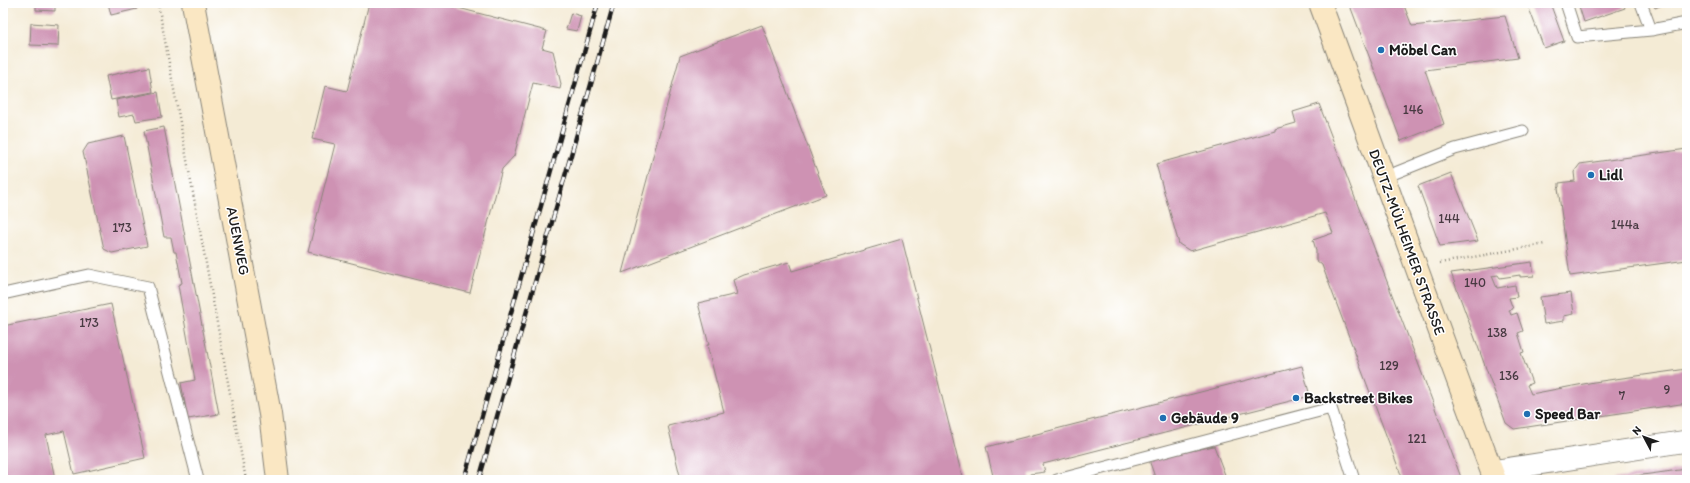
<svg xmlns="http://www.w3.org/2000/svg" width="1690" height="483" font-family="Itim,sans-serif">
<rect width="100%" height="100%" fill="#fff"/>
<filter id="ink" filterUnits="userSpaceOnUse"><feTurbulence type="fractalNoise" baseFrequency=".025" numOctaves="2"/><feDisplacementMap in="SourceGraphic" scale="8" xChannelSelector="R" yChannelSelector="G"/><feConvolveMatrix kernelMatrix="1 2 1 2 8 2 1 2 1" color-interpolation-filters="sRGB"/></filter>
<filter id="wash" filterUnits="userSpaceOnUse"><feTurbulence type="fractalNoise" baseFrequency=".012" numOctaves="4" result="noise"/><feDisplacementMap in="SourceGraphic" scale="16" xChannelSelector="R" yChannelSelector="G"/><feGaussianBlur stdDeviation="0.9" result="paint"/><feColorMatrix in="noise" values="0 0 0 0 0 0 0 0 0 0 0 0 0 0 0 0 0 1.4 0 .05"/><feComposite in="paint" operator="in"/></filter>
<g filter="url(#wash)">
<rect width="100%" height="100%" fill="#f4ebd5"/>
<g id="blocks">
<path fill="#ce92b3" d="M36,3H55V11L36,10Z
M108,3H136L137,9L111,15Z
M369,3H439L547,31L542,48L553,51L561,84L560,89L533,83L514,156L502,169L470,293L308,252L335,144L312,139L325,86L347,91Z
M1349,3H1403L1412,26L1505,16L1518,58L1425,70L1444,124L1401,141Z
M1527,3H1550L1564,41L1544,48Z
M1578,3H1623L1625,8L1584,22Z
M1653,3H1667L1655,8Z
M571,13L581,16L577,31L566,29Z
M31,23L59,25L58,46L30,45Z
M762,25L826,195L622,273L680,56Z
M149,67L153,92L111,100L106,76Z
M158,92L162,117L136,121L134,114L119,117L116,100Z
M1319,104L1409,339L1462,480H1403L1322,265L1316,260V250L1313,240L1333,233L1325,213L1190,251L1179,244L1156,164L1275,131V129L1296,123L1293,112Z
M164,127L219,414L188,419L181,383L195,380L178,285L182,283L176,252H174L171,237H164L144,131Z
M124,136L147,246L112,253L104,249L83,152L88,144Z
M1687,149V260L1570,276L1558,188L1559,187V183L1575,181L1574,172L1580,164Z
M1451,173L1478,241L1440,246L1418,186Z
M902,239L963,480H681L668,426L724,412L707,345H709L698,303L737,294L733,280L744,275L789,262L792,271Z
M1532,262L1534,276L1520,277V275L1500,278L1498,275L1492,276L1497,288L1515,285L1517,297L1509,298L1513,309L1509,310L1511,315L1517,313L1523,331L1518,333L1524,352L1521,353L1532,383L1527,385L1531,394L1594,382L1687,369V403L1514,429L1506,423L1451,273Z
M1571,293L1574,314L1564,316V321L1544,324L1540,297Z
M111,304L145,458L74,474L64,431L46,435L55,479L3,480V326Z
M1302,366L1310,396L1043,464L1045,472L1030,474V480H994L986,447Z
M1214,446L1227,480H1156L1149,460Z
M1687,469V480H1613V479Z"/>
</g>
</g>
<g filter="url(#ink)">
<use href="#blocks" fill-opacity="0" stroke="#888478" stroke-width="1"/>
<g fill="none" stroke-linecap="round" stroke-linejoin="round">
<g stroke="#888478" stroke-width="13">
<path id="lane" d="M1566,3L1577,37L1651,30L1687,23
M1641,3L1651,30
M1385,177L1455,149L1523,131
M3,294L89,275L148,287L198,480
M1057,480L1331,408L1354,480"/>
</g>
<g stroke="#888478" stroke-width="23">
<path id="street" d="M1492,471L1687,441"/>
</g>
<g stroke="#888478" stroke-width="24">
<path id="secondary" d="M193,3L270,414L278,480
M1320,3C1379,162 1435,322 1495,480"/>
</g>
<path stroke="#888478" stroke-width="2.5" stroke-dasharray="1 3" stroke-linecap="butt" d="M158,3L246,480
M1440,263L1545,244"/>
<use href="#lane" stroke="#fff" stroke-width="11"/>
<use href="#street" stroke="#fff" stroke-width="21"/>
<use href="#secondary" stroke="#fae7c3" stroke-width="22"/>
<g stroke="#1c1c1c" stroke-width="4.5">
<path id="rail" d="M464,480L598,3
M479,480L614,3"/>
</g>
<use href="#rail" stroke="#fff" stroke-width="3" stroke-dasharray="9" stroke-linecap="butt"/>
</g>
</g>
<g fill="#1f6fb2" stroke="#fff" stroke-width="1.5">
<circle cx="1381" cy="50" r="4"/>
<circle cx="1591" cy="175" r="4"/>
<circle cx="1296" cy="398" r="4"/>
<circle cx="1527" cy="414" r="4"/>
<circle cx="1163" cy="418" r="4"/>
</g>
<g text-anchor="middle" stroke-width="3" stroke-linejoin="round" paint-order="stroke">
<g font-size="13" fill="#483a42">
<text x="1413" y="114">146</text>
<text x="1449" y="223">144</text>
<text x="1625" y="229">144a</text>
<text x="122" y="232">173</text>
<text x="1475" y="287">140</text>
<text x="89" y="327">173</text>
<text x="1497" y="337">138</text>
<text x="1389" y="370">129</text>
<text x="1509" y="380">136</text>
<text x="1667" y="394">9</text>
<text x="1622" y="400">7</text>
<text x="1417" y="443">121</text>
</g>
<g font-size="15" font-weight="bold" fill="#1c1c1c" stroke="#fff" text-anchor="start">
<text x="1389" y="55">Möbel Can</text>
<text x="1599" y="180">Lidl</text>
<text x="1304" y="403">Backstreet Bikes</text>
<text x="1535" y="419">Speed Bar</text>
<text x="1171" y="423">Gebäude 9</text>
</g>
<g font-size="15" fill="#1c1c1c" stroke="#fff">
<text transform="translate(238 241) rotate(79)" y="5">AUENWEG</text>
<text transform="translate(1407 242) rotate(70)" y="5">DEUTZ-MÜLHEIMER STRASSE</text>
</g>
</g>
<rect width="1690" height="483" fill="none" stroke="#fff" stroke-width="16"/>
<g transform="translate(1644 437) rotate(311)" stroke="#ffffff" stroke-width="3" paint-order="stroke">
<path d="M0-3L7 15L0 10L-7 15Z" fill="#1c1c1c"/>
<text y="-6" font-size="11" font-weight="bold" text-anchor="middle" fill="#1c1c1c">N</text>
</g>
</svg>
